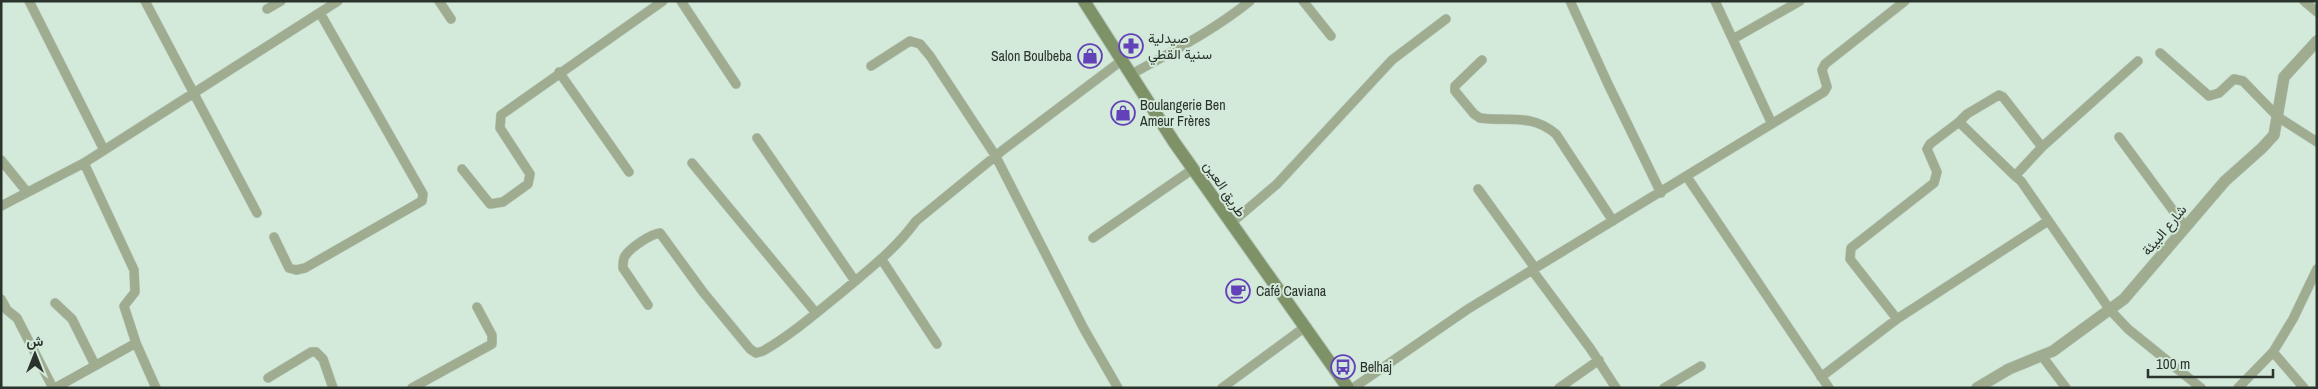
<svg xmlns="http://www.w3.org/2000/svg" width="2318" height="389" font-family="'Archivo Narrow',Vazirmatn,sans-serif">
<rect width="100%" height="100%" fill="#d3e9d9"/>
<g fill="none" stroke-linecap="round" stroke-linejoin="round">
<g stroke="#b1c5b7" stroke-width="10">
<path id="minor" d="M29,1L104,150
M145,1L257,213
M439,1L451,19
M681,1L736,84
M1303,1L1331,36
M1570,1L1608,84L1661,193
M1715,1L1772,124
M2304,1L2317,12
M267,9L281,1
M1733,39L1800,1
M2160,53L2209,96L2219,93L2234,79L2243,81L2278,117L2317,142
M1482,60L1455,86V91L1474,114L1480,118C1509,122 1531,113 1556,134L1613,221
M871,66L910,41L920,44L930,56L995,155L1084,329L1118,388
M559,72L629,172
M1130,75C1171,52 1213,31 1250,1
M1959,122L1930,144L1927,149L1937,172L1934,183L1851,248L1850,259L1897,319L2048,221
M2119,137L2186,228
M757,138L855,281
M2042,147L2138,61
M1,160L27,192
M692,163L816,313
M462,169L490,204L503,202L528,184L530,174L500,128L501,115L663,1
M2015,176L2042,147L2003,97L1999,95L1967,114L1959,122L2015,176L2021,181L2110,310L2128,329L2201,388
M1687,177L1829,388
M1478,189L1535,268
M1,206L84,163
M1230,224L1277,184L1392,60L1446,19
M274,237L289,268L296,270L305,268L422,201L423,194L419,187L320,13
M1093,238L1193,169
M882,260L937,344
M1532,270L1590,348L1616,388
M1,299L7,310L17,318L53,388
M55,303L72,319L95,365
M648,305L623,268C623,264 623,259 625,256C631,247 651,234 660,233L703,292L750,349L756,353L763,351C791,335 816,313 841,293C868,270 895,250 916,221L1003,150L1121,61
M2273,352L2304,388
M2042,356L2066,388
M1821,377L1897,319
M268,378L311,352H316L323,359L333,388
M55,388L136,343
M156,388L136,343L124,306L135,292L134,270L84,163L338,1
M412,388L492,344V335L477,307
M1222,388L1305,327
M1353,388L1468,309L1824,92L1827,87L1822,70L1825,64L1905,1
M1559,388L1599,360
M1664,388L1701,366
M2238,388L2273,352L2293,319L2317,269"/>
</g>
<g stroke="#b1c5b7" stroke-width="12">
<path id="tertiary" d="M1977,388L2009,369L2053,351L2124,299L2225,181L2262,148L2274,135L2284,77L2317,41"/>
</g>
<g stroke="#b1c5b7" stroke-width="14">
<path id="secondary" d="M1084,1L1174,142L1348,388"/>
</g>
<use href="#minor" stroke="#a0ac90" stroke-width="9"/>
<use href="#tertiary" stroke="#a0ac90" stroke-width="11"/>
<use href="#secondary" stroke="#7f9267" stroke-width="12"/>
</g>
<defs>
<g id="pharmacy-ring" transform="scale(1.25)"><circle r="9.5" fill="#d3e9d9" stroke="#6341b9" stroke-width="1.5"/><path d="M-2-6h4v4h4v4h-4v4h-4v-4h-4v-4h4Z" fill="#6341b9"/></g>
<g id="shop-ring" transform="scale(1.25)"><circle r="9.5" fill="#d3e9d9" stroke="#6341b9" stroke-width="1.5"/><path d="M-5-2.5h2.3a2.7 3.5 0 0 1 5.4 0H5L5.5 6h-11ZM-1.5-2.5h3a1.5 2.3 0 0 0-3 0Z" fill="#6341b9"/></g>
<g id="cafe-ring" transform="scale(1.25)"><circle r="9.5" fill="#d3e9d9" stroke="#6341b9" stroke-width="1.5"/><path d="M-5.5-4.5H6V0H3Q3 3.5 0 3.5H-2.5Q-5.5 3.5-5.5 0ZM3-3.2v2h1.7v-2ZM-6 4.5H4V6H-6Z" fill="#6341b9"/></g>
<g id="bus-ring" transform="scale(1.25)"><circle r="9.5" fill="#d3e9d9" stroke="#6341b9" stroke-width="1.5"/><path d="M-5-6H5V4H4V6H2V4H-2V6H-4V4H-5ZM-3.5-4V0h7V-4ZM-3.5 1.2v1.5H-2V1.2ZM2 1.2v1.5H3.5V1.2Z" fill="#6341b9"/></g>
</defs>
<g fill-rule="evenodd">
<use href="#pharmacy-ring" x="1131" y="46"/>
<use href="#shop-ring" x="1090" y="56"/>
<use href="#shop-ring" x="1123" y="113"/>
<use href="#cafe-ring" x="1238" y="291"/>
<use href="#bus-ring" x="1343" y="367"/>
</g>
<g text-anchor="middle" stroke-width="4" stroke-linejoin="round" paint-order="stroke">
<g font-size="14" fill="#2b332d" stroke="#d3e9d9" text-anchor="start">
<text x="1148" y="43">صيدلية<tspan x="1148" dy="16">سنية القطي</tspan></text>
<text x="1072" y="61" text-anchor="end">Salon Boulbeba</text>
<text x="1140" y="110">Boulangerie Ben<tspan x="1140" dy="16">Ameur Frères</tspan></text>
<text x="1256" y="296">Café Caviana</text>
<text x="1360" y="372">Belhaj</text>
</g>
<g font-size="14" fill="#2b332d" stroke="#d3e9d9">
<text transform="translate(1225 189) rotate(56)" y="5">طريق العين</text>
<text transform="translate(2164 230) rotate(-50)" y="5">شارع البيئة</text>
</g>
</g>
<rect width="2318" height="389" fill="none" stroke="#2b332d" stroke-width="5"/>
<g transform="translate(35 354)" stroke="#d3e9d9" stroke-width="4" paint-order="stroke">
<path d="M0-4L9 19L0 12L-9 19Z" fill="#2b332d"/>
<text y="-8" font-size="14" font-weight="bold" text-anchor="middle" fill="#2b332d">ش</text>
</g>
<path d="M2148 369v8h125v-8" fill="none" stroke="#2b332d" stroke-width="2.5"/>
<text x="2156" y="369" font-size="15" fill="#2b332d" stroke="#d3e9d9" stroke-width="4" paint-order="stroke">100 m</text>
</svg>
